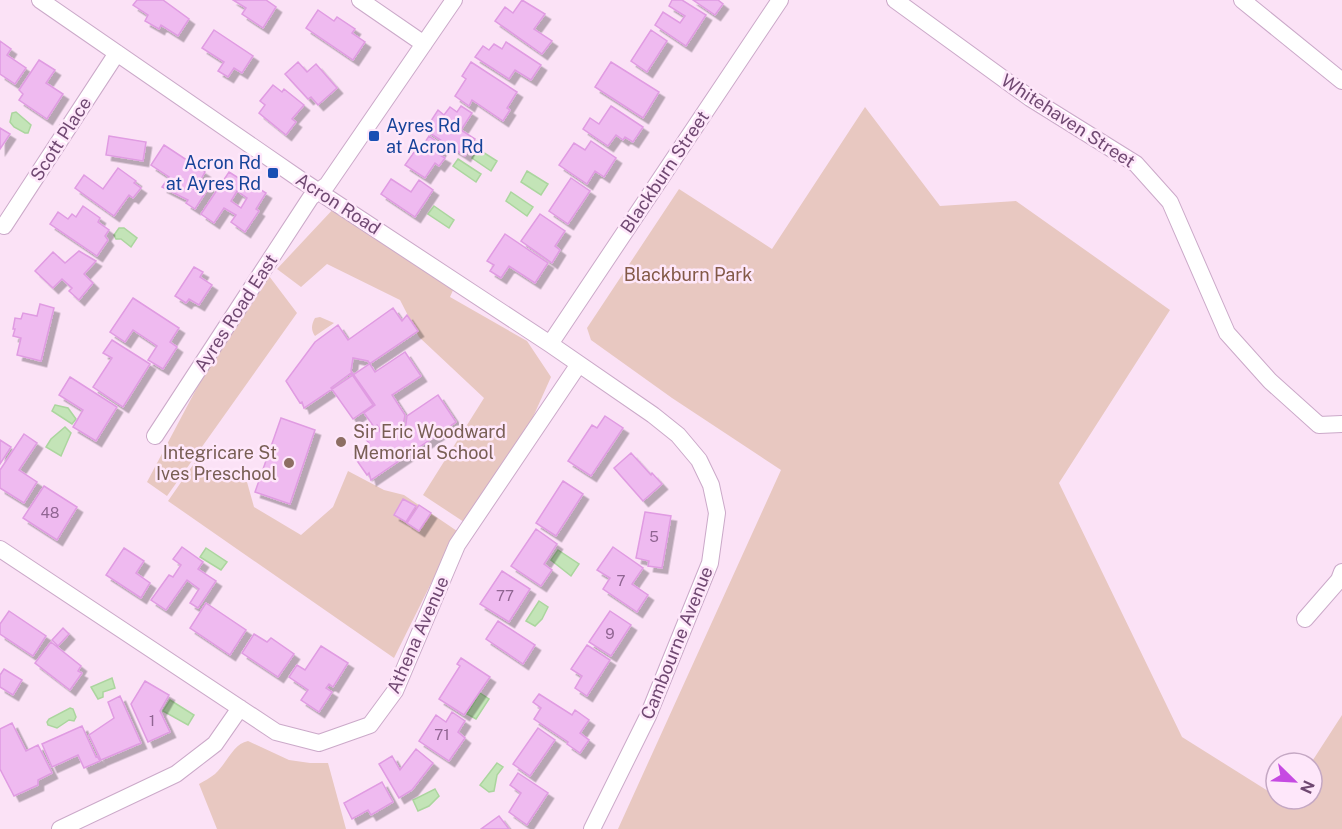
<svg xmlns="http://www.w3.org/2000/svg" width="1342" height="829" font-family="'Public Sans',sans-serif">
<defs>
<filter id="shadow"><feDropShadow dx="5.5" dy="5.5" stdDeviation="0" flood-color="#0004"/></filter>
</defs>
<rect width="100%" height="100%" fill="#fbe2f6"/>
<path fill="#e8c8c1" d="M865,107L940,206L1016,201L1170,310L1059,483L1182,737L1276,796V799L1286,801L1287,799H1312L1311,763L1342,715V829H618L781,470L672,398L591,340L587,328L679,189L772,249Z
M336,206L454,288L450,297L527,341L551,377L524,437L464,522L423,495L484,398L419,337L400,300L327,264L301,287L277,269Z
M269,276L297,313L167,496L147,482L201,380Z
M320,317L334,323L315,336C311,330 311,325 315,318Z
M195,462L229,478L239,470L247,482L254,507L301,535L333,507L348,471L384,490L404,495L457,531L394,658L168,501Z
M248,741L289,760L310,763H328L346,829H217L199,784C204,781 210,778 215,774C227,763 233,744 248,741Z"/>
<path fill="#c3e4b7" stroke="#abd59e" stroke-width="1.5" d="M16,112L31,125L28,133H25L14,127L10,122L12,113Z
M478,149L497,161L491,171L472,158Z
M458,159L481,174L476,182L453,166Z
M527,171L548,184L541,195L521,182Z
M511,192L533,207L527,216L506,201Z
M434,206L454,220L449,228L428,214Z
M119,228H124L137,238L131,247L121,239H116L114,235Z
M55,405L68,408L76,419L72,424L52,411Z
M65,427L71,433L61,456L46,447L51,439Z
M206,548L227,562L221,570L200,557Z
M558,550L579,564L571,576L551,560Z
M539,601L548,607L542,619L535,626L526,621Z
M112,678L115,688L103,692V697L98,699L91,687Z
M480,693L489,699L476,719L467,714Z
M170,700L194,715L188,725L163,711Z
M70,708L73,709L76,717L74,721L69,720L57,728L48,725L47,722L49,719Z
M497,763L503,767L497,775L494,791L489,792L480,785Z
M435,789L439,796L429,806L418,811L413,800Z"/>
<path fill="#efbaf0" stroke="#e09be2" stroke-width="1.5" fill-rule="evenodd" filter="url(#shadow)" d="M137,0H163L189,19L178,36L161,25L159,29L145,21L148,15L133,5Z
M233,0H266L276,7L263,28L242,14L246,8Z
M522,0L545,14L534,29L552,41L542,54L495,21L505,7L513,13Z
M672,0H682L706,15L686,46L655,25L663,12L680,23L685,16L669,6Z
M693,0H718L723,4L715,15Z
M318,10L334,21L337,17L355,29L352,33L365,42L353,60L306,28Z
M214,30L253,56L242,73L234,68L228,77L218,71L224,62L202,48Z
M651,30L667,41L647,72L631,61Z
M0,41L11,49L7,55L26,68L15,84L0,74Z
M506,42L541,65L531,80L515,70L509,79L475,57L483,46L489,50L494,44L502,49Z
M39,60L55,70L46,83L63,94L47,119L19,100L23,94L19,90Z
M298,62L307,72L316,64L337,88L318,105L311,97L308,99L285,74Z
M471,62L517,92L507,108L510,110L503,121L472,100L469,106L455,96L466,79L462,76Z
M611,62L659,92L643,118L595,87Z
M273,85L282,92L284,89L304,105L292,119L296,122L286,135L259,113L265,105L260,101Z
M461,106L472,113L461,130L475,139L465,156L425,130L438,110L444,115L450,107L457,112Z
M611,106L643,127L633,142L625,137L623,140L616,135L608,146L583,129L590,118L599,124Z
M0,128L10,134L0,149Z
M109,136L146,142L143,161L106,155Z
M429,136L443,146L438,154L445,158L439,166L435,163L425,178L405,165L417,148L420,150Z
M591,141L616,158L604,177L595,171L587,184L559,165L574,143L585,150Z
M164,145L205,172L200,181L209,187L195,209L186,203L188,200L162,187L169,177L151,165Z
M118,168L136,181L134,183L141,188L133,198L129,195L114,216L75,188L84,175L103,189Z
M229,172L254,188L255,186L266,193L256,209L259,211L245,232L231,222L236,215L224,208L214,223L201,214ZM237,191L247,198L241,208L231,201Z
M571,178L590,191L568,224L549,211Z
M391,179L411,192L419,180L433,190L415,217L381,194Z
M83,206L100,218L98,222L109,230L105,236L108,240L97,256L50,224L58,212L68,219L72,214L76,217Z
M540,214L565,231L555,246L560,250L552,263L521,241Z
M505,234L548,263L535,283L509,266L501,278L490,271L494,265L487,261Z
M79,251L96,261L84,274L93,283L79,300L69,291L72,288L62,279L53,288L35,271L53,252L65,263Z
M194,267L203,272L200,277L212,285L199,305L189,299L186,303L175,296Z
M133,298L179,328L170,342L177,347L163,369L148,360L157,346L133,330L125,342L110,332Z
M40,304L54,308L41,361L17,355L21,338L13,336L15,329H13L15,318L21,319L23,313L37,316Z
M393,308L402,321L407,315L418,331L304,408L302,402L300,403L286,381L315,342L338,325L348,340Z
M112,340L150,364L123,407L93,387L112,358L103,353Z
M405,352L421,376L392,395L405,415L401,437L383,434L377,425L374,427L364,413L375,405L351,371L353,358L368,361L375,372Z
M351,373L373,405L353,419L331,388Z
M70,377L117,407L96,441L73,427L83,410L59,395Z
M438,395L456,422L371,480L369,473L367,475L353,455L369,443L364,437L377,427L383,436L404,439L407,416Z
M605,416L623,428L591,476L568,461L592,425L597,428Z
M281,418L315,430L290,504L255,492Z
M24,434L37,443L19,470L37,482L24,503L0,488V470Z
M0,440L11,447L0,464Z
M631,453L651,475L652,473L662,484L643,501L614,468Z
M563,481L583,494L556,536L536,523Z
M44,486L77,507L57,540L23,518Z
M403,499L416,506L406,522L394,515Z
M419,505L431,513L419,531L407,523Z
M645,512L671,516L662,568L648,566L649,561L636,558Z
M536,529L557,544L544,564L552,570L541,586L511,566Z
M182,547L203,562L198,569L216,581L198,608L190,603L199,589L187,580L166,610L151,600L169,575L173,577L181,565L173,559Z
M613,547L643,568L632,584L648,595L637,612L603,589L610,578L597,570Z
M124,548L144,561L136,573L150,583L141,598L106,575Z
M502,571L530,589L509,622L480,604Z
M206,603L246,630L230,655L190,628Z
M9,611L46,636L33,656L0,634V624Z
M610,611L631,625L611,656L589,642Z
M498,621L535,645L523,664L486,639Z
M63,628L69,634L58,646L52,640Z
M254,634L267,642L271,638L294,654L278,677L242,653Z
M51,642L81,666L78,671L82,673L70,690L35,663Z
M587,645L610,660L587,696L575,688L582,676L571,669Z
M321,646L348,663L333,687L329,684L326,688L332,692L319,712L301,700L308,690L289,677L297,665L305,670Z
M461,658L490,677L464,715L439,699L460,666L457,664Z
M4,669L22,680L13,695L0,687V675Z
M145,681L169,695L160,711L170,732L148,742L131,704Z
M539,694L572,715L575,710L589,720L580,733L589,740L580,753L567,744L568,742L534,719L541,708L533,702Z
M120,696L141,743L101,760L89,735L114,718L108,702Z
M452,712L465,721L458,732L465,738L449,761L419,741L436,715L446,722Z
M12,723L26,751L38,745L52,773L38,780V785L14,796L0,769V729Z
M82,726L96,757L97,756L100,761L84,768L78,755L52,767L42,744Z
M538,728L555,740L530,776L513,764Z
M416,749L433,763L412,790L399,798L379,764L392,756L400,770Z
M518,773L548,793L527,825L509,812L521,793L510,785Z
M382,782L393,802L371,815L368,810L352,819L344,803Z
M499,816L509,829H481Z"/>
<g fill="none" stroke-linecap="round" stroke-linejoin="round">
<g stroke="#cba9c9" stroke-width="18">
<path id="street" d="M40,0L301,180L550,344L653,415L678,435L699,460L711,485L717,513L710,563L648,716L592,829
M360,0L424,44
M895,0L1030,98L1136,164L1170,202L1227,333L1270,381L1319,425L1342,424
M1242,0L1342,81
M4,226L117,53
M550,344L780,0
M155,436L311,197L327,185L454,0
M0,549L276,732L319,743L370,725L395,691L457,545L579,364
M1305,619L1339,580L1342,572
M60,829L176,774L215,744L240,708"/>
</g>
<use href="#street" stroke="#fff" stroke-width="16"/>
</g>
<g fill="#1a4fb4" stroke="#fee7fa" stroke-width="2">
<rect x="368" y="130" width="12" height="12" rx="3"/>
<rect x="267" y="167" width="12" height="12" rx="3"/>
</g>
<g fill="#8d6e63" stroke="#fee7fa" stroke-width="2">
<circle cx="341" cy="442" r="6"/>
<circle cx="289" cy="463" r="6"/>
</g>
<g text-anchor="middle" stroke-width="5" stroke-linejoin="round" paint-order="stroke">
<g font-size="15" fill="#906592">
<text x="50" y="518">48</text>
<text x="654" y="542">5</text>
<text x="621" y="586">7</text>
<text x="505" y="601">77</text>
<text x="610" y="639">9</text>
<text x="152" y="726">1</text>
<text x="442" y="740">71</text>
</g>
<g font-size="18" fill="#704972" stroke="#fee7fa">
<text transform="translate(1068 121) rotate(33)" y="6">Whitehaven Street</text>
<text transform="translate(61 139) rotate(-57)" y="6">Scott Place</text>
<text transform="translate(665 172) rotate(-56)" y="6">Blackburn Street</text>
<text transform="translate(338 204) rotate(33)" y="6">Acron Road</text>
<text transform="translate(236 313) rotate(-57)" y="6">Ayres Road East</text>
<text transform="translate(418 635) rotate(-66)" y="6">Athena Avenue</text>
<text transform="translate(677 643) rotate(-68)" y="6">Cambourne Avenue</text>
</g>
<g font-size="18" fill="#164399" stroke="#fee7fa" text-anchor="start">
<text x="386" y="132">Ayres Rd<tspan x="386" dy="21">at Acron Rd</tspan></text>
<text x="261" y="169" text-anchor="end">Acron Rd<tspan x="261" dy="21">at Ayres Rd</tspan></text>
</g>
<g font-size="18" fill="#835947" stroke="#fee7fa">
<text x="688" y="281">Blackburn Park</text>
</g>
<g font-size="18" fill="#785e54" stroke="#fee7fa" text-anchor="start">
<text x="353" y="438">Sir Eric Woodward<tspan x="353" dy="21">Memorial School</tspan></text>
<text x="277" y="459" text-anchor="end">Integricare St<tspan x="277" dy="21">Ives Preschool</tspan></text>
</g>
</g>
<g transform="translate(1294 781) rotate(114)"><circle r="28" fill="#fee7fa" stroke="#c5a8c4" stroke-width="1.5"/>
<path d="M0-4.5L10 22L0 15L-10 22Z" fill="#c64ae2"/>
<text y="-9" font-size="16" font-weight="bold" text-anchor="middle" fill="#704972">N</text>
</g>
</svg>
